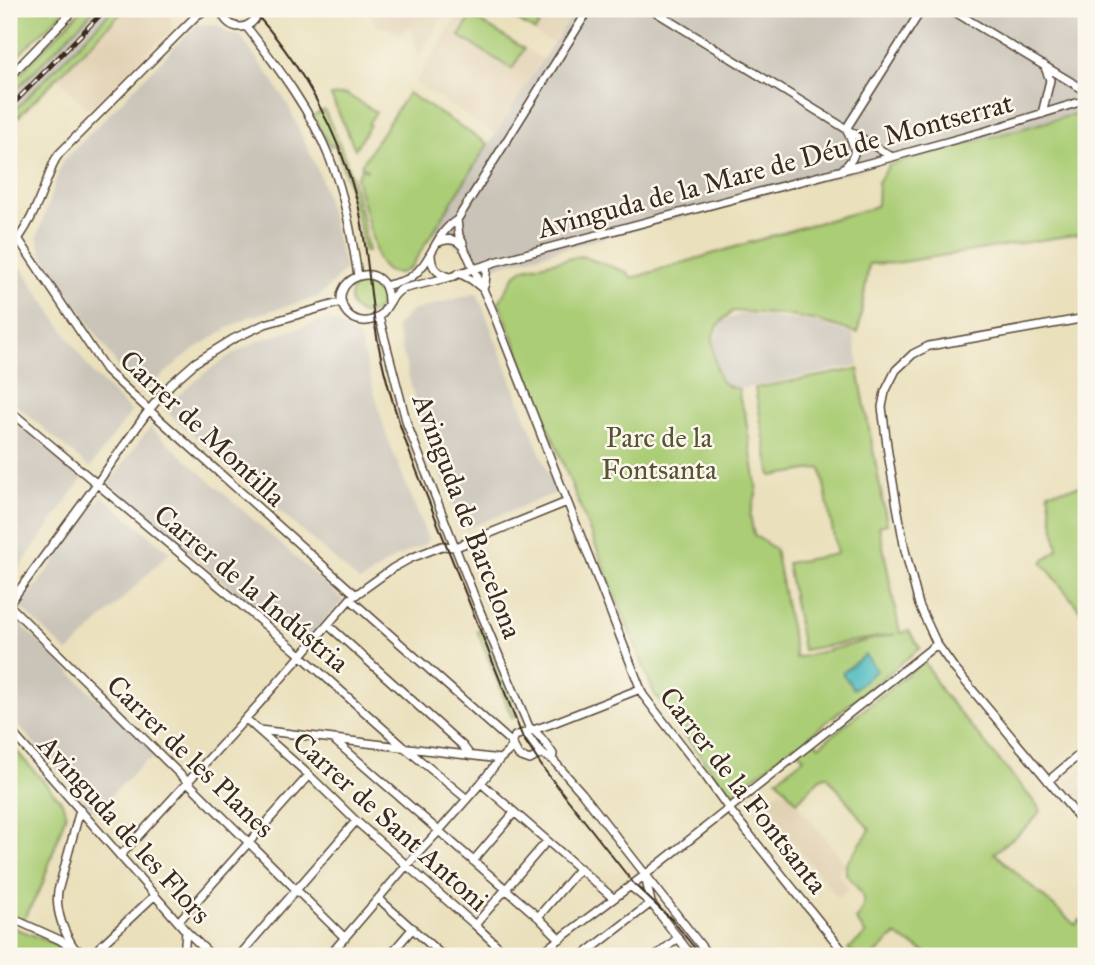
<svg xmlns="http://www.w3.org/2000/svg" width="1095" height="965" font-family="'IM FELL Great Primer',serif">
<rect width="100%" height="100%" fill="#fbf7ec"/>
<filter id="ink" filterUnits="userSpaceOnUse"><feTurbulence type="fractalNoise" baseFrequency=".0143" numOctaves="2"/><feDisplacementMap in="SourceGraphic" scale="14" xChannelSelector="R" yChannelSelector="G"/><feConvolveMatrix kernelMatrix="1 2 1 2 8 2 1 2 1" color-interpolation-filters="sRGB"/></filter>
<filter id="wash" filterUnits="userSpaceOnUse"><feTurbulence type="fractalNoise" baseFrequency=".00686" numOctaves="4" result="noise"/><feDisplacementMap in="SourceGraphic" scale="28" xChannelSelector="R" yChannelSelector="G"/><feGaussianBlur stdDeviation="1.57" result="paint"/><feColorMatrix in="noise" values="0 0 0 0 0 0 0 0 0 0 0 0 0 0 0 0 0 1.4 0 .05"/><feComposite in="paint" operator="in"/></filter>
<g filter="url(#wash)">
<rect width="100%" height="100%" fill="#eae0bc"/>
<path fill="#e2d2b4" d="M126,9H171V30L88,111L58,77L90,47Z
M368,9H448L418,57L413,31L408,28L400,35L388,28L377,27Z
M462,9L543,59L495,134L415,83Z
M495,9H574L552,43Z
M1086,765V810L1065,783Z
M781,790L784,793L787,791L846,864L838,873L850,889L838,898L766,808L772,803L769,798Z"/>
<path fill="#c9c3b8" d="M95,9H113L9,116V97Z
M575,9H1086V110L494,267L433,232Z
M197,24L217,25L229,33L240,36L271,78L288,105L321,178L345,270L319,297L249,317L218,334L189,353L156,381L145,392L120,369L42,254L37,237L62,162Z
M9,265L22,268L93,374L131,412L90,468L9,399Z
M477,293L556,493L463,530L420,420L396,327L411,311Z
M741,314L813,322L853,334L859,365L740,389L724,384L717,363L714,342L722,322Z
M326,319H330L359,337L386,434L428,539L426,544L396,557L360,582L163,408L205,373L230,355L258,341Z
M9,415L83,478L9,583Z
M150,427L343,600L300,647L109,483Z
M102,496L170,552L68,653L21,607Z
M14,618L155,754L149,762L146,760L95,812L9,715V625Z"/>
<path fill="#abcd76" stroke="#737c4a" stroke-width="2" d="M9,9H66L9,64Z
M82,9H95L9,97V85Z
M113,9H125L9,126V116Z
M499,9H546L548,10L535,31Z
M472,16L524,49L512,69L459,36Z
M408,93L488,144L411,267C398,277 386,275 378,260L356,177L362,168L368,171L361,165Z
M346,94L376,112L368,124L370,125L355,149L331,96Z
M324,110C347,155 361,202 368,252H364C358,215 348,180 335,144L330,146L313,116Z
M1086,111V233L896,263L869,264L858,333L818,321L784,315L733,311C726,317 717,324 714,333C711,342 716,376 723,383C727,387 733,388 739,389L740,400L745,414L757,491L750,515L754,535L775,549L796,658L895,634L803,650L787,563L837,554L821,468L771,476L755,388L858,369L887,524L879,526L900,633L909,631L920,648L809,736L819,746L924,661L942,692L1041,810L1029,825L994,853L1075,925L1080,920L1086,926V956H932L895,935L873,956H857L848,949L866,934L856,920C871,898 861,892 846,874V864L870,830L827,776L820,778L797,802L777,779L804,758L794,746L730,796L654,693L499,302L515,275L525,268L581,256L627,272L632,278L795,229L869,209L877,205L878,182L889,165Z
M350 298a16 16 0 1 1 32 0a16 16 0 1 1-32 0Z
M1086,485V613L1084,615L1042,562L1058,549L1048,492Z
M482,628L517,716L512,718L477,630Z
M9,743L62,802L66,814L41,888L22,922L9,914L12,905L9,903Z
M9,926L58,945L57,956H9Z"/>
<path fill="#4ab9bf" stroke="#42726e" stroke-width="2" d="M865,655L877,670L854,689L842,673Z"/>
</g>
<g filter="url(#ink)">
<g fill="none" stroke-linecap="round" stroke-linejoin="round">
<g stroke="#554536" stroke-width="10">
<path id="minor" d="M221,9C226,33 254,33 259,9
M651,9L892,157
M950,9L1086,91
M246,26C278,67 311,111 330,159C345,196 352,237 358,276
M9,77L75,9
M1042,114L1050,80L1044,65
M846,129L922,9
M843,169C859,155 856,148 847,131
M457,220L459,236L463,243
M19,240L106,370L149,410L356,595
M437,243C450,236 462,240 467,255
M9,250C32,226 42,191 55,160L59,154L185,27L197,15L208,9
M431,254C431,267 436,273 449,277
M467,254L491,307L643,695L704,774L729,809L847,956
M459,273L472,280L482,288
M385,286C393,283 404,282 411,277C432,263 435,233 457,220L589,9
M483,288L485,284L487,265
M388,303C389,252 321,280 347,313C353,320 363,323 372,320C388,315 388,296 402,289L454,276C467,269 482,268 495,262L892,157L986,131L1086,100
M379,317L407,424L480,611L529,727C539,733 546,744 553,754L552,759
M1086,318L929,346L913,354L896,370L885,392L882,407L888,453L897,506L905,550L919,605L937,644L954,668L1086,826
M9,410L295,650L404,747L467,799
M350,599L512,743L519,756L530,760L539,755L541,752
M9,604L96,485L149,410L171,384L196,362L233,339L265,324L342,302
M9,605L345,938
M328,625L463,746L470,755
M246,719L309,775L356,821L475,925L508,956
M9,729L186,931L212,956
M259,730L500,759
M526,733C533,743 541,756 552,759L582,793L709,956
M334,740L538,917L560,939
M1048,781L1086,749
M481,783L613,898
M120,856L258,705L350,599L393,568L411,558L442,546L456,547L567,502
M473,861L514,813
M645,876L651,902
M630,886L651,903L692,956
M379,899L443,956
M9,917L60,940L66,944L68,952
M538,917L580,868
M179,921L309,775
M475,925L547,841
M75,949C64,933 55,911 58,891L80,810
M67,956L68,952L75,949L79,950L82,956
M90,956L155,895
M184,956L186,931
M239,956L356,821
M329,956L406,866L438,832L481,783L500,759L509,751L515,736L548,725L640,689
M389,956L413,928
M537,956L645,875L937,644
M582,956L651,903
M656,956L678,938"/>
</g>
<use href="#minor" stroke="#fff" stroke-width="7"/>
<path stroke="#3b2a1e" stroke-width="2" d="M251,9C300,60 340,135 358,204C367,243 369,285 375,325C382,371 396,416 412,459L523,738L543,768L634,884L674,922
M669,916L701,956"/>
<g stroke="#3b2a1e" stroke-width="5">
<path id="rail" d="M9,108L106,9"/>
</g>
<use href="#rail" stroke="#fbf7ec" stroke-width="2.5" stroke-dasharray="8" stroke-linecap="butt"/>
</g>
</g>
<g text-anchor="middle" stroke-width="5" stroke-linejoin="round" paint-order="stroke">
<g font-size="28" fill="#3b2a1e" stroke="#fbf7ec">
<text transform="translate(775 165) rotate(-15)" y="10">Avinguda de la Mare de Déu de Montserrat</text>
<text transform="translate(203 428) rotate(43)" y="10">Carrer de Montilla</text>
<text transform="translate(468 516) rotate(69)" y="10">Avinguda de Barcelona</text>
<text transform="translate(252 588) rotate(40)" y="10">Carrer de la Indústria</text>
<text transform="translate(191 756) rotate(44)" y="10">Carrer de les Planes</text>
<text transform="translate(744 790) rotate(52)" y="10">Carrer de la Fontsanta</text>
<text transform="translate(391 821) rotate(42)" y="10">Carrer de Sant Antoni</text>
<text transform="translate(125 829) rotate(48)" y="10">Avinguda de les Flors</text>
</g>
<g font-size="28" fill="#575334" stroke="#fbf7ec">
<text x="659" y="447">Parc de la<tspan x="659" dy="32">Fontsanta</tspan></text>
</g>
</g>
<rect width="1095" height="965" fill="none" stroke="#fbf7ec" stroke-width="35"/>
</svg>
